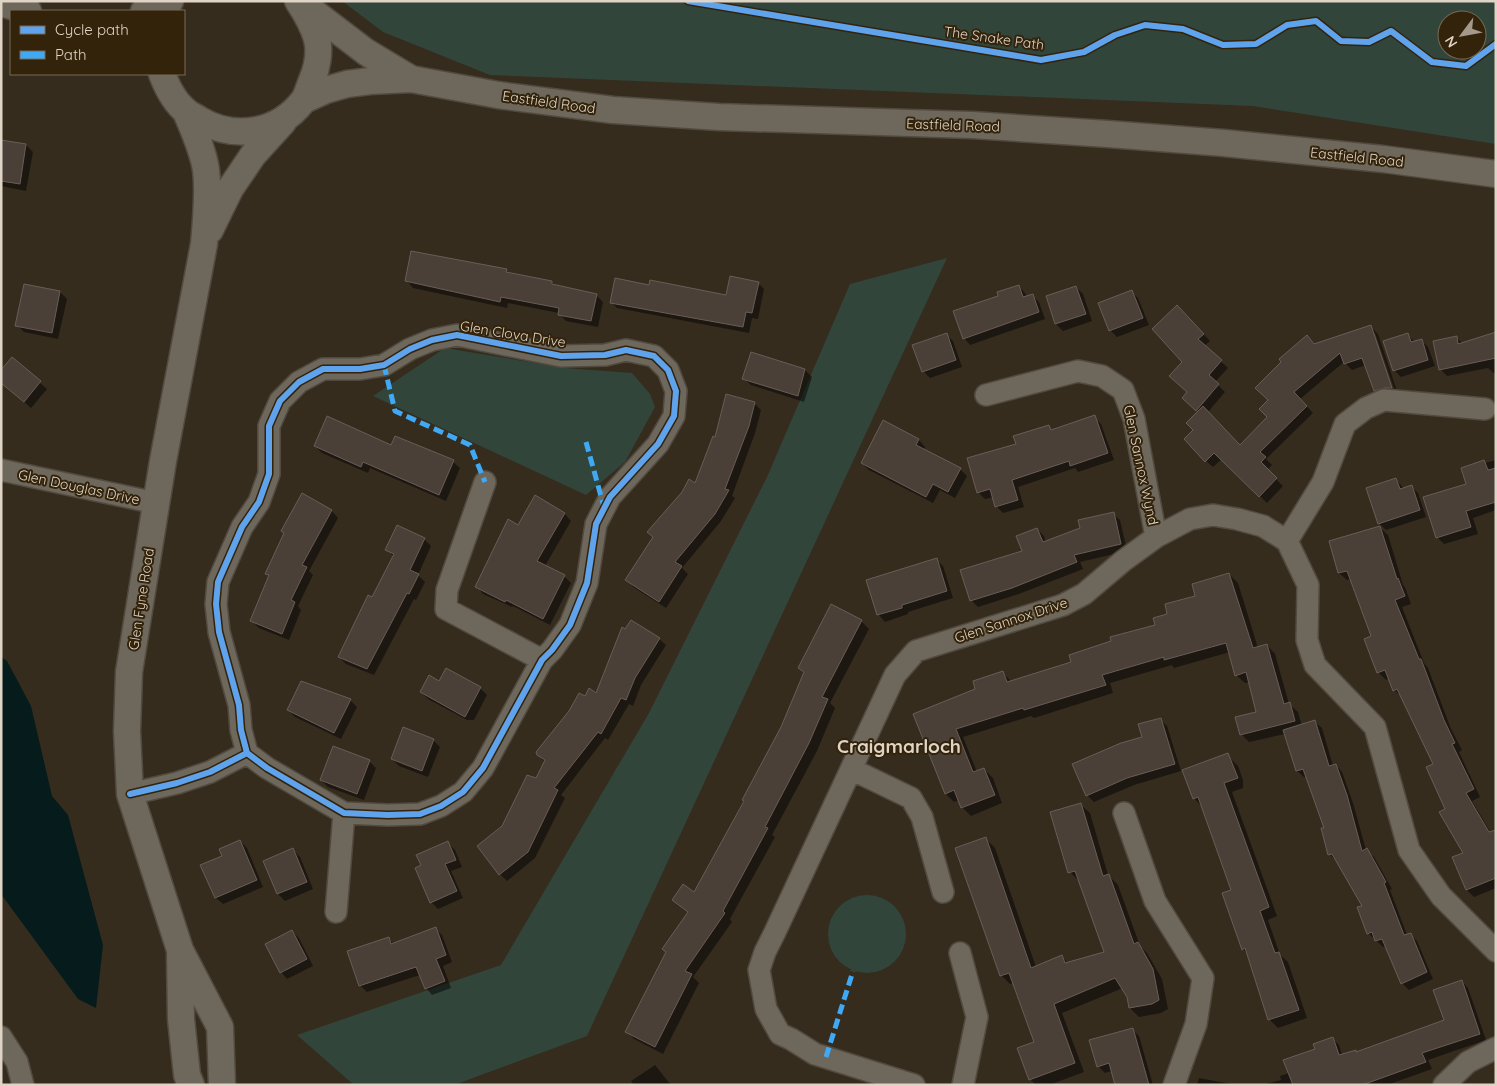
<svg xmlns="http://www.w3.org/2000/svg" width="1497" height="1086" font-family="Quicksand,sans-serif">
<rect width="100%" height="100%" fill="#352c1e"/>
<path fill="#32453a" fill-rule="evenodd" d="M342,1H1496V144L1253,106L490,75L383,32ZM1447,20H1477V50H1447Z
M947,258L587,1036L454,1085H354L297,1035L501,965L649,713L767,477L850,284Z
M445,348L565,368L632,373L650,394L655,407L625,462L586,495L373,396Z
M828 934a39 39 0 1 1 78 0a39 39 0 1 1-78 0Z"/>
<path fill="#061b1b" d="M1,657L7,661L31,706L52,796L68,815L103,945L96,1008L78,999L1,894Z"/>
<path fill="#0007" fill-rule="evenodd" d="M1,141L26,145L33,152L26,191L1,186Z
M506,270L509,273L552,282L556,286L596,295L603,302L598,327L566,321L559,313L508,303L507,308L413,288L407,281Z
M758,283L764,289L758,319L752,318L749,333L617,308L611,302L650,287L727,297Z
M1019,286L1025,293L1027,297L1032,295L1039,302L1045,319L970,345L964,338L999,297Z
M1076,287L1083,294L1092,321L1063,331L1056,324L1047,297Z
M1131,291L1138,298L1149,325L1117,337L1110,330Z
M60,292L67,299L58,339L24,332L17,325Z
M1184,313L1210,341L1204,346L1228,368L1215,382L1225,392L1208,412L1240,447L1269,417L1315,346L1371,327L1378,334L1398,394H1396L1375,333H1373L1393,394L1382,397L1375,390L1366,365L1352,370L1344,362L1300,399L1313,413L1266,459L1272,465L1267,470L1283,486L1267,503L1222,459L1213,467L1206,461L1195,430L1199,412L1190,405L1183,362Z
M1496,333V375L1488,368L1447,376L1440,369L1456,337L1463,344Z
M946,334L953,341L962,367L930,378L923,371Z
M1407,335L1415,342L1421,340L1428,347L1435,366L1401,377L1394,370Z
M12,359L47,389L31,408L1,382Z
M805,370L812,377L804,402L751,385L744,379Z
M754,403L761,410L755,433L732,496L735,498L721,521L682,568L688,574L666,608L633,587L627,580L696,485L716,438Z
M1094,417L1101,424L1114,460L1078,472L1075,468L1018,487L1024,507L1003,513L996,506L994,497L985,499L978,492L1017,445L1049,426L1053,431Z
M883,422L919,440L925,447L924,450L960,469L967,476L955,498L940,490L933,503L869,470L862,463Z
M315,446H392L453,462L460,468L446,501L370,468L368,473L322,453Z
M1496,460V510L1473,518L1478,534L1444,544L1437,537L1468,485L1484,462L1485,463Z
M1396,479L1404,489L1411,486L1418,493L1426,517L1386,530L1379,523Z
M302,495L332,511L338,518L309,571L313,575L298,606L301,610L289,640L259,628L252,621L270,576L267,573L285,534L282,531Z
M536,497L565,514L571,521L545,566L564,576L571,583L550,625L513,606L512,607L483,594L477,587L518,526Z
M1113,514L1120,520L1127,551L1080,562L1083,569L1019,594L978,607L971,600L1024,551L1037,529L1044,536L1046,542Z
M397,527L424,539L431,546L418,575L425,582L416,600L414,599L374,675L346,664L339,657L373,599L394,557L387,549Z
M1380,528L1388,535L1403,585L1405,587L1411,604L1402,607L1424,663L1428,668L1451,729L1462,750L1459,752L1480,797L1472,801L1491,833L1496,831V888L1474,897L1467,890L1464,853L1435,764L1402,697L1394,690L1390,678L1386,680L1378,672L1372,637L1351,579L1347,580L1339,573Z
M936,559L943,566L953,598L908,612V614L885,622L879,615L868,581Z
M1229,574L1238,583L1258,648L1267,645L1275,654L1289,704L1298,712L1302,726L1315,722L1322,728L1333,766L1336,765L1342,772L1353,803L1366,850L1374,857L1392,889L1390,890L1407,935L1410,934L1417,941L1433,979L1409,990L1402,983L1386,946L1383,947L1368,933L1363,906L1337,861L1329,854L1325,829L1307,777H1304L1297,771L1285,734L1249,742L1241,734L1258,712L1250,682L1245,683L1236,675L1230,652L1174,668L1172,665L1110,683L1113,693L1034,718L1031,716L963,737L977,772L984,769L993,778L1002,803L971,816L962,807L959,800L954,802L946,794L915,715L977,690L1003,673L1012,682L1073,663L1156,625L1169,615ZM1309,768L1299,771V769Z
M861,621L869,629L830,703L835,708L817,751L772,835L775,837L730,919L732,922L693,977L699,983L663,1054L634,1039L627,1032L689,913L673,900L695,894L782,727L804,673L799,668Z
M659,639L666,645L641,685L633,706L629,704L608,740L605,738L561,795L565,798L535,858L507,881L500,874L503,827L537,780L545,762L538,755L585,698L597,694Z
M446,670L480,688L487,695L474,720H467L428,699L421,692L439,682Z
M350,700L357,707L341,739L295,717L288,710Z
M1160,719L1167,726L1181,771L1134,785L1094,802L1087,795Z
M433,740L440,747L428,777L399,766L392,759Z
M1229,757L1238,766L1243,780V788L1232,792L1277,916L1268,920L1280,955L1288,962L1307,1018L1278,1028L1269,1019L1248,954L1243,949L1233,891L1203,808L1194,798Z
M369,761L376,768L364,800L328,787L321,780Z
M1080,804L1090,813L1108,875L1118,885L1140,946L1147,953L1162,979L1168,1009L1161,1013L1139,1017L1130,1008L1128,996L1123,988L1062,1013L1084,1072L1049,1085H1036L1030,1079L1036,1043L1014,983L1010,984L1001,975L986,839L995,848L1036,967L1062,957L1069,964L1106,953L1079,881L1070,872Z
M240,841L247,848L263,887L223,904L216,898L224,856Z
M448,843L455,850L462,867L451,871L463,898L438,909L431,902L423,866Z
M293,850L300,857L313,889L285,901L278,894L265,862Z
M435,928L442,935L452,962L443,966L451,988L432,995L426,988L420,975L367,992L360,985L389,939L394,944Z
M292,931L299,938L313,966L287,979L281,972Z
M1462,981L1468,988L1486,1040L1428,1060L1432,1069L1387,1085H1261L1281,1080L1280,1076L1289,1073L1332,1038L1339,1045L1342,1055L1357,1053L1445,1021Z
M1132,1029L1139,1036L1153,1085H1116L1112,1071L1105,1073L1098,1066Z
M655,1065L671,1085H634L631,1081Z
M1199,1078L1237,1085H1197Z"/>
<path fill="#4a4038" stroke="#695e57" d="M1,140L26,144L20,184L1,181Z
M411,251L507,269L506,272L552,281V284L597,294L591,321L558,315L559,308L501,297L500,302L405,281Z
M730,276L759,282L752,313L746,312L743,327L610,303L615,278L649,285L650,280L726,295Z
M24,284L60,291L52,333L15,326Z
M1019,285L1023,297L1033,294L1039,312L963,339L953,311L998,296L997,292Z
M1076,286L1086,314L1055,324L1046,296Z
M1132,290L1143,318L1109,331L1098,303Z
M1177,305L1204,334L1198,339L1222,360L1209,375L1219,384L1196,411L1182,398L1187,392L1169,376L1182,362L1152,329Z
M1371,325L1392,388H1385L1374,391L1362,358L1344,364L1340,353L1294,392L1307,406L1260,452L1266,457L1261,462L1277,478L1259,497L1214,453L1205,462L1184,439L1193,430L1186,423L1203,406L1240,445L1267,417L1259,409L1268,400L1255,388L1281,362L1279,359L1307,335L1314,344Z
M1496,332V358L1439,370L1433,341L1457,336L1458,344Z
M947,333L956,360L922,372L912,345Z
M1408,333L1411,342L1422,339L1428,360L1393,371L1383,341Z
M751,352L805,369L798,396L742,379Z
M12,357L41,381L24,402L1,383V370Z
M726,394L755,402L749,426L725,489L729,490L715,514L675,562L682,566L659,602L625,580L653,537L647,532L682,492L689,479L695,483L713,436L715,437Z
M1095,415L1108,453L1070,466L1069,461L1012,480L1018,500L995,507L990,489L977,493L967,458L1016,444L1013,436L1049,425L1051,430Z
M327,416L391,445L395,436L454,460L439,495L363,462L361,467L314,446Z
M883,420L919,439L916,445L961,468L948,492L933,484L926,497L861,463Z
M1484,460L1488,470L1496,468V502L1466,511L1471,527L1436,538L1423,497L1466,484L1461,468Z
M1396,478L1400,489L1412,485L1420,510L1378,524L1366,488Z
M302,493L332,510L302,565L307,567L291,600L295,602L282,634L250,621L269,575L265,574L284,533L281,531Z
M535,495L565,513L537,561L565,575L543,619L506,600L505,602L475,587L508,519L518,525Z
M1114,512L1121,544L1074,555L1077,562L1012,588L970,601L960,570L1022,551L1016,536L1037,528L1043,542L1080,528L1078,520Z
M397,525L425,538L410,570L419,574L409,594L407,593L367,669L338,657L368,595L372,597L394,554L385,550Z
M1380,526L1397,579L1398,578L1405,596L1395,600L1419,659H1421L1444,720L1455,743L1452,744L1474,789L1466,793L1489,832L1496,830V878L1466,890L1452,857L1463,853L1439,812L1445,809L1426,767L1433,764L1397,689L1393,691L1385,670L1377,673L1364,639L1371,636L1347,571L1338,573L1329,541Z
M937,558L947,591L902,605V608L877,615L866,580Z
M1229,573L1253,648L1267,644L1284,704L1290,702L1295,721L1240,735L1235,717L1256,712L1246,672L1235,676L1226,643L1164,660V657L1102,675L1106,685L1024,710L1023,708L956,729L973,772L984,768L995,795L961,808L954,790L945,794L913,714L975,689L973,681L1003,671L1007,682L1071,662L1069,655L1111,641L1110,637L1155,625L1153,618L1167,614L1165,604L1195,596L1192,584Z
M831,604L862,620L822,697L828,699L809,743L765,827L768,828L723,911L725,913L685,971L692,974L655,1047L625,1032L666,952L662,949L688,912L672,900L683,884L694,892L744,801L742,800L781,727L804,672L798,668Z
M631,620L660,638L635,678L626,700L621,698L601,734L598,732L554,788L558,790L528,852L499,875L477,846L502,826L527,775L536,778L545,760L537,755L536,752L569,711L579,693L585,696L589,688L596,693L622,627L625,629Z
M446,668L481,687L465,717L420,692L429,675L439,681Z
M301,681L351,699L334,733L287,710Z
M1161,718L1175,764L1127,778L1086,796L1072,764L1121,743L1142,737L1138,724Z
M1315,720L1329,766L1336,764L1347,795L1362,851L1367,848L1386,882L1384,883L1404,935L1411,933L1427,972L1401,984L1382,939L1375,941L1372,932L1367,934L1357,907L1362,906L1332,854L1328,855L1321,828H1324L1303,769L1296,771L1283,730Z
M403,727L434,739L422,771L391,759Z
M333,746L370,760L357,794L320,780Z
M1228,753L1238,778L1224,783L1269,907L1260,911L1275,953L1279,952L1299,1010L1268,1020L1245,948L1242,950L1222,893L1231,890L1198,797L1193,799L1182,770Z
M1081,803L1103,876L1109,874L1134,944L1138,942L1153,969L1159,1000L1152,1004L1129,1008L1127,997L1115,978L1054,1004L1075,1063L1029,1080L1017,1048L1034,1042L1009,973L1000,976L955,848L986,837L1031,968L1062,955L1065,963L1104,952L1075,871L1068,873L1050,812Z
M240,840L257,880L215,898L200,865L222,856L219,849Z
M448,841L456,860L445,864L457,891L430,903L415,868L421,865L416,855Z
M293,848L307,882L277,894L263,861Z
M436,927L446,955L436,959L445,981L425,989L416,967L359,986L347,951L389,937L391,944Z
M292,930L307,959L280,973L265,944Z
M1462,980L1480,1034L1422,1053L1426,1062L1362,1085H1293L1283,1060L1315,1049L1313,1044L1333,1037L1339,1055L1356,1050V1052L1444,1020L1433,990Z
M1133,1028L1149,1085H1115L1109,1063L1097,1067L1089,1040Z"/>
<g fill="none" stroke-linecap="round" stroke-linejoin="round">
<g stroke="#524a3f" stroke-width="24">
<path id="minor" d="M986,395L1078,371L1102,376L1123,390L1134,419L1156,537
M1,470L156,503
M485,482L447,590L446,609L542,660
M1287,541L1323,482L1345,424L1366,408L1384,400L1485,409
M851,769L911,798L922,817L943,892
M130,794L177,783L210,772L247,753L267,768L344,813L388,815L420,814L441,806L463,792L483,768L542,660L552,650L570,625L587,583L596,524L610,497L658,444L674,416L676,391L668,370L654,356L626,350L605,355L561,356L457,335L432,340L410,349L384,365L360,369H323L299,382L280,401L269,426V474L259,502L242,527L218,582L216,604L219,632L239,705L241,730L247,753
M1124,813L1155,901L1203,978L1196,1024L1174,1085
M336,912L344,813
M960,953L977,1017L963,1085
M1,1037L17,1062L23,1085
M914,1085L815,1054L791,1039L780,1034L766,1009L759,970L765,952L775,932L895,675L916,651L1063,605L1084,594L1123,561L1156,537L1190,519L1213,515L1237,519L1263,526L1287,541L1308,585L1307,640L1315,665L1375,727L1409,850L1441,896L1496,951
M1444,1085L1468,1062L1496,1048"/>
</g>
<g stroke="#524a3f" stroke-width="29">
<path id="tertiary" d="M1,3L28,11
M303,4L366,52L411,79
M144,11L170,1
M162,74C167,87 175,103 187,112C190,115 196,117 200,120C235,140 277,134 303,101C307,96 309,87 312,80C317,68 320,52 317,39C313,25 306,13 298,1
M304,100L326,90L347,84L370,81L411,79L498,95L613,110L719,117L972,125L1108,134L1224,143L1383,159L1496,174
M186,112C194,131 203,150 206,170C209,194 206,220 204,244L163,461L129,672L127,731L130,794L180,950L220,1027L222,1085
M210,230L230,189L253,155L283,122
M180,954L181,1019L187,1075L191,1085"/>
</g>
<use href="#minor" stroke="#6d675c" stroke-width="21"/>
<use href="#tertiary" stroke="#6d675c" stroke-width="26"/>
<path stroke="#3fa9f5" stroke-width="5" stroke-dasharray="10 5" stroke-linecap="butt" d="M384,365L395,411L470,445L485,482
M586,442L604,507
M826,1057L853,971"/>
<g stroke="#33230b" stroke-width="9">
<path id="cycleway" d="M688,1L1041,60L1084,52L1115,35L1145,25L1183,29L1223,45L1256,44L1287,25L1316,21L1341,41L1369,42L1391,31L1432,62L1466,66L1496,44
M130,794L177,783L210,772L247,753L267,768L344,813L388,815L420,814L441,806L463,792L483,768L542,660L552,650L570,625L587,583L596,524L610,497L658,444L674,416L676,391L668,370L654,356L626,350L605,355L561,356L457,335L432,340L410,349L384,365L360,369H323L299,382L280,401L269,426V474L259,502L242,527L218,582L216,604L219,632L239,705L241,730L247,753"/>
</g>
<use href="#cycleway" stroke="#60a3ed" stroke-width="6"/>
</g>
<g text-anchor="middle" stroke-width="4" stroke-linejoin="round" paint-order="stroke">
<g font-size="14" fill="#dfd4c6" stroke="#33230b">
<text transform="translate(994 38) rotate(8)" y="5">The Snake Path</text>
<text transform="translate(549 102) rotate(8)" y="5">Eastfield Road</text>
<text transform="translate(953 125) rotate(2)" y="5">Eastfield Road</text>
<text transform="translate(1357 157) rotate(6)" y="5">Eastfield Road</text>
<text transform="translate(513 334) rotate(9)" y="5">Glen Clova Drive</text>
<text transform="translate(1141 465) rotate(78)" y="5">Glen Sannox Wynd</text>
<text transform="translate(79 487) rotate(12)" y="5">Glen Douglas Drive</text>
<text transform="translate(141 599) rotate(-81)" y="5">Glen Fyne Road</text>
<text transform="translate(1011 620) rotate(-18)" y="5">Glen Sannox Drive</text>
</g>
<g font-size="19" font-weight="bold" fill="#dfd4c6" stroke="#33230b">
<text x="899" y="753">Craigmarloch</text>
</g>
</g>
<rect width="1497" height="1086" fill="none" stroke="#dfd4c6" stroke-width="5"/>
<rect x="10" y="10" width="175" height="65" fill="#33230b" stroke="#786a56"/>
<rect x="20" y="26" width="25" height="8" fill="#60a3ed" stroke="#786a56"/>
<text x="55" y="35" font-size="15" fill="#dfd4c6">Cycle path</text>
<rect x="20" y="51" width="25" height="8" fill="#3fa9f5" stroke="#786a56"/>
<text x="55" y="60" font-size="15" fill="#dfd4c6">Path</text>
<g transform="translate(1462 35) rotate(238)"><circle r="24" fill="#33230b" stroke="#786a56"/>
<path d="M0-4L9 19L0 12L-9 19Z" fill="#a4998b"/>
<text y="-8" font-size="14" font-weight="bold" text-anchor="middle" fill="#dfd4c6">N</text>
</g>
</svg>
